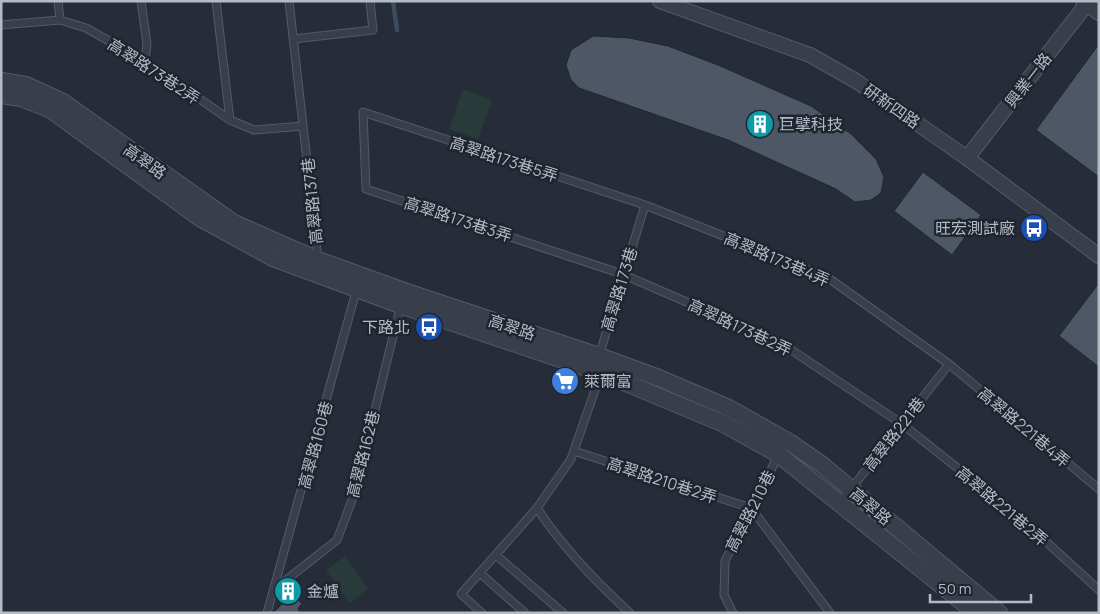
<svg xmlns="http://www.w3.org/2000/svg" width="1100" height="614" font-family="Manrope,'Noto Sans TC',sans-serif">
<rect width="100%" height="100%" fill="#262d39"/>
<path fill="#293a3b" d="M463,89L492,100L478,139L449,129Z
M345,556L368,589L350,603L326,570Z"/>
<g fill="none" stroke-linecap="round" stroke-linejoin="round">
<path stroke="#3d4b60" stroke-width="4.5" d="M393,1L397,30"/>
</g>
<path fill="#4e5765" stroke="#202731" d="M593,36L629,38L668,46L718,65L811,106L851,134L876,159L884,177L881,193L871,200L855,202L836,189L728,140L579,88L571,80L566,65L571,50Z
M1099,44V177L1036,130Z
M923,172L981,215L952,255L894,211Z
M1099,283V367L1059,336Z
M287,586L302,604L298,608L300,613H273L287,599Z"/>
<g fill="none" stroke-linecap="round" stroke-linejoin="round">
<g stroke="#545b65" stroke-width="9">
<path id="service" d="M58,1L60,20
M141,1L147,44L145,61
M216,1L230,120
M289,1L318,259
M1,25L60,20L86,28L145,61L230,120L254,130L303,126
M293,39L373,30L370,1
M599,356L645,205
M574,451L751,508L830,613
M1099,489L949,364L827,277L645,205L363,112L366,189L622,274L781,343L902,424L1018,516L1099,590
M840,503L949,364
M537,508C563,548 595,581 630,613
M496,555L563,613
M481,574L525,613
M276,588L337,540L354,495L401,304
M267,613L357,288
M482,613L461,594L537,508L571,459L601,373
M733,613L724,595L725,561L779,454"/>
</g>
<g stroke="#545b65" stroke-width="16">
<path id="minor" d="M660,1L810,55L856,81L967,158L1099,256
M1083,1L1099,13
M967,158L1089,1"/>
</g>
<g stroke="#545b65" stroke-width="18">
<path id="tertiary" d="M1,81L26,85L63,102L234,223L318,260L404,291L599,356L659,378L729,408L789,442L821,464L999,613
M1,95L21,98L51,110L200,218L273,258L400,305L602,373L722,423L778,454L976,613"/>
</g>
<use href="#service" stroke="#393f4a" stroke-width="7"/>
<use href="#minor" stroke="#393f4a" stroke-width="14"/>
<use href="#tertiary" stroke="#393f4a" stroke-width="16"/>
</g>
<defs>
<g id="building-disc" transform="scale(1.4375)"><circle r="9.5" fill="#0f9aa8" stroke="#1e252f"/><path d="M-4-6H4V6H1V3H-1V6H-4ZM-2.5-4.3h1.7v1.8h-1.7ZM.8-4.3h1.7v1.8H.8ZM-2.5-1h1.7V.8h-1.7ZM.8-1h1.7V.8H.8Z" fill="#fff"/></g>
<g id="bus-disc" transform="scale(1.4375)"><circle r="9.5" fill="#1a4fb4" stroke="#1e252f"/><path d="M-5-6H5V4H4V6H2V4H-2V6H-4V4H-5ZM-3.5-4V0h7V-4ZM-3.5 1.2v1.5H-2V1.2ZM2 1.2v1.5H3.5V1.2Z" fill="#fff"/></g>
<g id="supermarket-disc" transform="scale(1.4375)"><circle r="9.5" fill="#3f7fe0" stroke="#1e252f"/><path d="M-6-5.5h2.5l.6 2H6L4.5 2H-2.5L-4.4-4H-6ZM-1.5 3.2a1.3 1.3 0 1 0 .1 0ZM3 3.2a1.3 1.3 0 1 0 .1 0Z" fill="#fff"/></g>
</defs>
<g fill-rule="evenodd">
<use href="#building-disc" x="760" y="124"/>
<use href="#bus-disc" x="1034" y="228"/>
<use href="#bus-disc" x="429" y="327"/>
<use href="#supermarket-disc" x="565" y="381"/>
<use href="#building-disc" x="288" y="591"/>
</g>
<g text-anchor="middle" stroke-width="5" stroke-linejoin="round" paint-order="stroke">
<g font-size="16" fill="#b5bbc5" stroke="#1e252f">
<text transform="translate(154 71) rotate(33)" y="6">高翠路73巷2弄</text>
<text transform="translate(1028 80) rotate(-52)" y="6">興業一路</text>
<text transform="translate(892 106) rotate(35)" y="6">研新四路</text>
<text transform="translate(504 159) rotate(18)" y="6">高翠路173巷5弄</text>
<text transform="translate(145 161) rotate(35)" y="6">高翠路</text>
<text transform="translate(312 201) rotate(-96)" y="6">高翠路137巷</text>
<text transform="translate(458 219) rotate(18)" y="6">高翠路173巷3弄</text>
<text transform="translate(777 259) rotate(23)" y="6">高翠路173巷4弄</text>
<text transform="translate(619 289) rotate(-73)" y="6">高翠路173巷</text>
<text transform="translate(512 327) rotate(18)" y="6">高翠路</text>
<text transform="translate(740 327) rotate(25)" y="6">高翠路173巷2弄</text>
<text transform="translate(1024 427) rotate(40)" y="6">高翠路221巷4弄</text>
<text transform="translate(894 434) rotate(-52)" y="6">高翠路221巷</text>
<text transform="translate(315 445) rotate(-75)" y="6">高翠路160巷</text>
<text transform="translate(363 454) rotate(-76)" y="6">高翠路162巷</text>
<text transform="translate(662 480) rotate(18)" y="6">高翠路210巷2弄</text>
<text transform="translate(871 506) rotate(40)" y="6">高翠路</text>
<text transform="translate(1002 506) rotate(40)" y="6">高翠路221巷2弄</text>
<text transform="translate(750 511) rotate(-63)" y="6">高翠路210巷</text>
</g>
<g font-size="16" fill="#b5bbc5" stroke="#1e252f" text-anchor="start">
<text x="779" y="130">巨擘科技</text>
<text x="1015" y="234" text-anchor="end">旺宏測試廠</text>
<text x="410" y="333" text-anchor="end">下路北</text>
<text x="584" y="387">萊爾富</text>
<text x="307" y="597">金爐</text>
</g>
</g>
<rect width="1100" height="614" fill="none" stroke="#b5bbc5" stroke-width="5"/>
<path d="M930 594v8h101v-8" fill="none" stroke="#b5bbc5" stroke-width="2.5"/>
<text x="938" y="594" font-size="15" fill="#b5bbc5" stroke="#1e252f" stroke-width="4" paint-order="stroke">50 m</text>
</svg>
